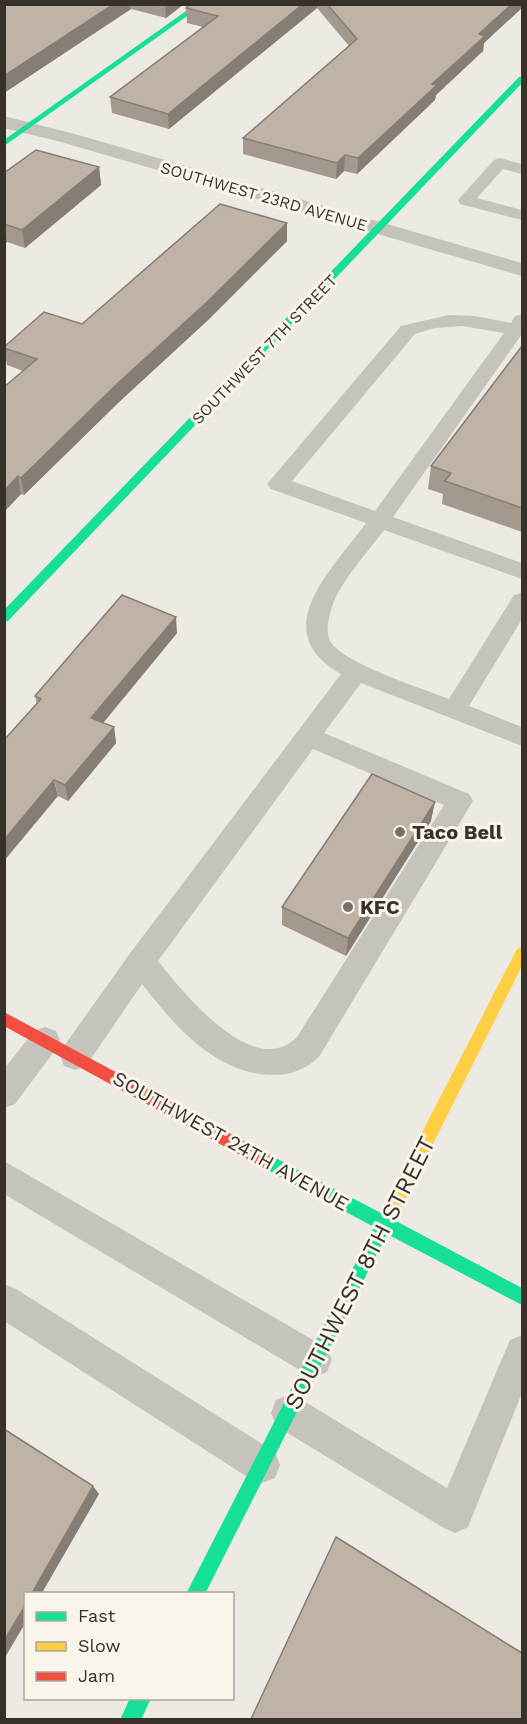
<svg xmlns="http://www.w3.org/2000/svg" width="527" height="1724" font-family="'Work Sans',sans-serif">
<rect width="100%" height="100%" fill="#edeae3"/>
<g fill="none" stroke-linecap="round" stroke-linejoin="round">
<path fill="#c6c3bc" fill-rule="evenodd" d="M500,158L522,164V174L503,169L477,198L522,210V220L460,204L458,200L494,160Z
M522,314V334L393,517L522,563V579L384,530C370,549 346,576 336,597C331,608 324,629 330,641C342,663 424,689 449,699L514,595L522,593V619L469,706L522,727V746L361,683L324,733L469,794L473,801L319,1057C306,1069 291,1075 273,1075C215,1074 175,1026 142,984L86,1066L75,1070L64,1066L60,1056L64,1046L131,952L341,674C265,631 332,570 366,523L271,489L267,484L401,326L449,315L475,316L511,323L515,316ZM462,326L504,333L375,511L292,481L415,334L435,328ZM313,749L444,805L297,1037C253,1081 183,992 158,961Z
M45,1027L56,1031L60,1040L56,1049L15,1104L4,1108V1069L34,1031Z
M4,1161L327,1348L332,1360L327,1372L315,1377L303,1372L4,1194Z
M4,1284L16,1289L275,1452L280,1465L275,1478L262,1483L249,1478L4,1321Z
M522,1335V1393L468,1527L455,1533L442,1527L276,1426L271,1413L276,1400L289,1395L302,1400L447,1488L510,1340Z"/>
<path fill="#c6c3bc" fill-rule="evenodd" d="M4,116L75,134L522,263V276L61,142L4,128Z"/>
<path fill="#16e098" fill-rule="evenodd" d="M196,4H204L4,146V140Z
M519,77H522V83L8,621L4,622V610Z
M266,1153L381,1213L388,1198L394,1196L400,1198L402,1204L394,1220L522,1288V1305L387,1234L205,1594H186L374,1227L260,1166L258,1161L260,1156Z
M130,1698H151L141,1720H120Z"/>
<path fill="#ffcf43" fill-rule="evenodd" d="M522,947V966L400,1210L394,1212L388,1210L386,1204L388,1198L517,949Z"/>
<path fill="#f24e42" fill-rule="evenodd" d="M4,1012L272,1156L274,1161L272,1166L266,1169L260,1166L4,1026Z"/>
</g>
<path fill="#a4998f" d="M4,4H184L166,18L131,9L4,93Z
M191,4H522L484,43L483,51L436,95L435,100L357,174L344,171L336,179L243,154V138L349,46L317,8L169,129L112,113L110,97L203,27L187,23L186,8Z
M99,167L101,185L25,248L7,242L4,244V173Z
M287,223V241L207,321L119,402L24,495L21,494L4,512L23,371L7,365L4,347L82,324Z
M522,346V532L442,504L443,494L428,489L431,466Z
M177,633L103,723L114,727L116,743L68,801L58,796L35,696Z
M431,821L346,956L282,925V907Z"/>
<path fill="#867d74" d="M114,4H130L131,9L4,93V76Z
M165,4H184L166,18Z
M303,4H317V8L169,129L168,114Z
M512,4H522V8L484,43L483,51L436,95L435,100L357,174L358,158L432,84L479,34Z
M345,155L344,171L336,179L337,163Z
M99,167L101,185L25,248L22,230Z
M287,223V241L207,321L119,402L24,495L21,478L117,384Z
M4,226L7,242L4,244Z
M18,476L21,494L4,512V491Z
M176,617L177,633L94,734L91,718Z
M114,727L116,743L68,801L65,785Z
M54,780L58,796L4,861V840Z
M435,802L431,821L346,956L348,938Z
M93,1486L99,1494L42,1593H32Z
M26,1604V1622L4,1659V1641Z"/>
<path fill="#bfb2a6" stroke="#867d74" stroke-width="1.5" d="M4,4H114L4,76Z
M191,4H303L168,114L110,97L218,16L186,8Z
M327,4H512L479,34L485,36L432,84L437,85L358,158L345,155L337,163L243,138L357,39Z
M36,150L99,167L22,230L4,224V173Z
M220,204L287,223L206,303L117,384L21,478L18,476L4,491V387L37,359L4,348V347L44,312L82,324Z
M522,346V508L445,481L451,473L431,466Z
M122,595L176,617L91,718L114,727L65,785L54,780L4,840V740L41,699L35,696Z
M372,774L435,802L348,938L282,907Z
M4,1429L93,1486L32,1593H26V1604L4,1641Z
M336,1537L522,1653V1719H251Z"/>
<g fill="#77726b" stroke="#f9f5eb" stroke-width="2">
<circle cx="400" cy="832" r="6"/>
<circle cx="348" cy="907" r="6"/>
</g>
<g text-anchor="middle" stroke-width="6" stroke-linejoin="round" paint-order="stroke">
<g font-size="16" fill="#37312a" stroke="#f9f5eb">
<text transform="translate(264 196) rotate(16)" y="6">SOUTHWEST 23RD AVENUE</text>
<text transform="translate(264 349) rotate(-46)" y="6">SOUTHWEST 7TH STREET</text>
</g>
<g font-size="20" font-weight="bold" fill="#37312a" stroke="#f9f5eb" text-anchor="start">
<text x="412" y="839">Taco Bell</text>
<text x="360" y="914">KFC</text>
</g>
<g font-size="20" fill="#37312a" stroke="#f9f5eb">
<text transform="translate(231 1141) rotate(29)" y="7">SOUTHWEST 24TH AVENUE</text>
</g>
<g font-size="24" fill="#37312a" stroke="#f9f5eb">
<text transform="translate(360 1273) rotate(-63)" y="8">SOUTHWEST 8TH STREET</text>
</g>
</g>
<rect width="527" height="1724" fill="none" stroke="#37312a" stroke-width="12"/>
<rect x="24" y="1592" width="210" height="108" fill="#f9f5eb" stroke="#aba79e" stroke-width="1.5"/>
<rect x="36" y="1612" width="30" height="9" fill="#16e098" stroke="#aba79e" stroke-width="1.5"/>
<text x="78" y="1622" font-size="18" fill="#37312a">Fast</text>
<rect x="36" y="1642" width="30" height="9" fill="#ffcf43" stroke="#aba79e" stroke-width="1.5"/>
<text x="78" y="1652" font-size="18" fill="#37312a">Slow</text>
<rect x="36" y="1672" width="30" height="9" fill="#f24e42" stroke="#aba79e" stroke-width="1.5"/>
<text x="78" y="1682" font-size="18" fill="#37312a">Jam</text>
</svg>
